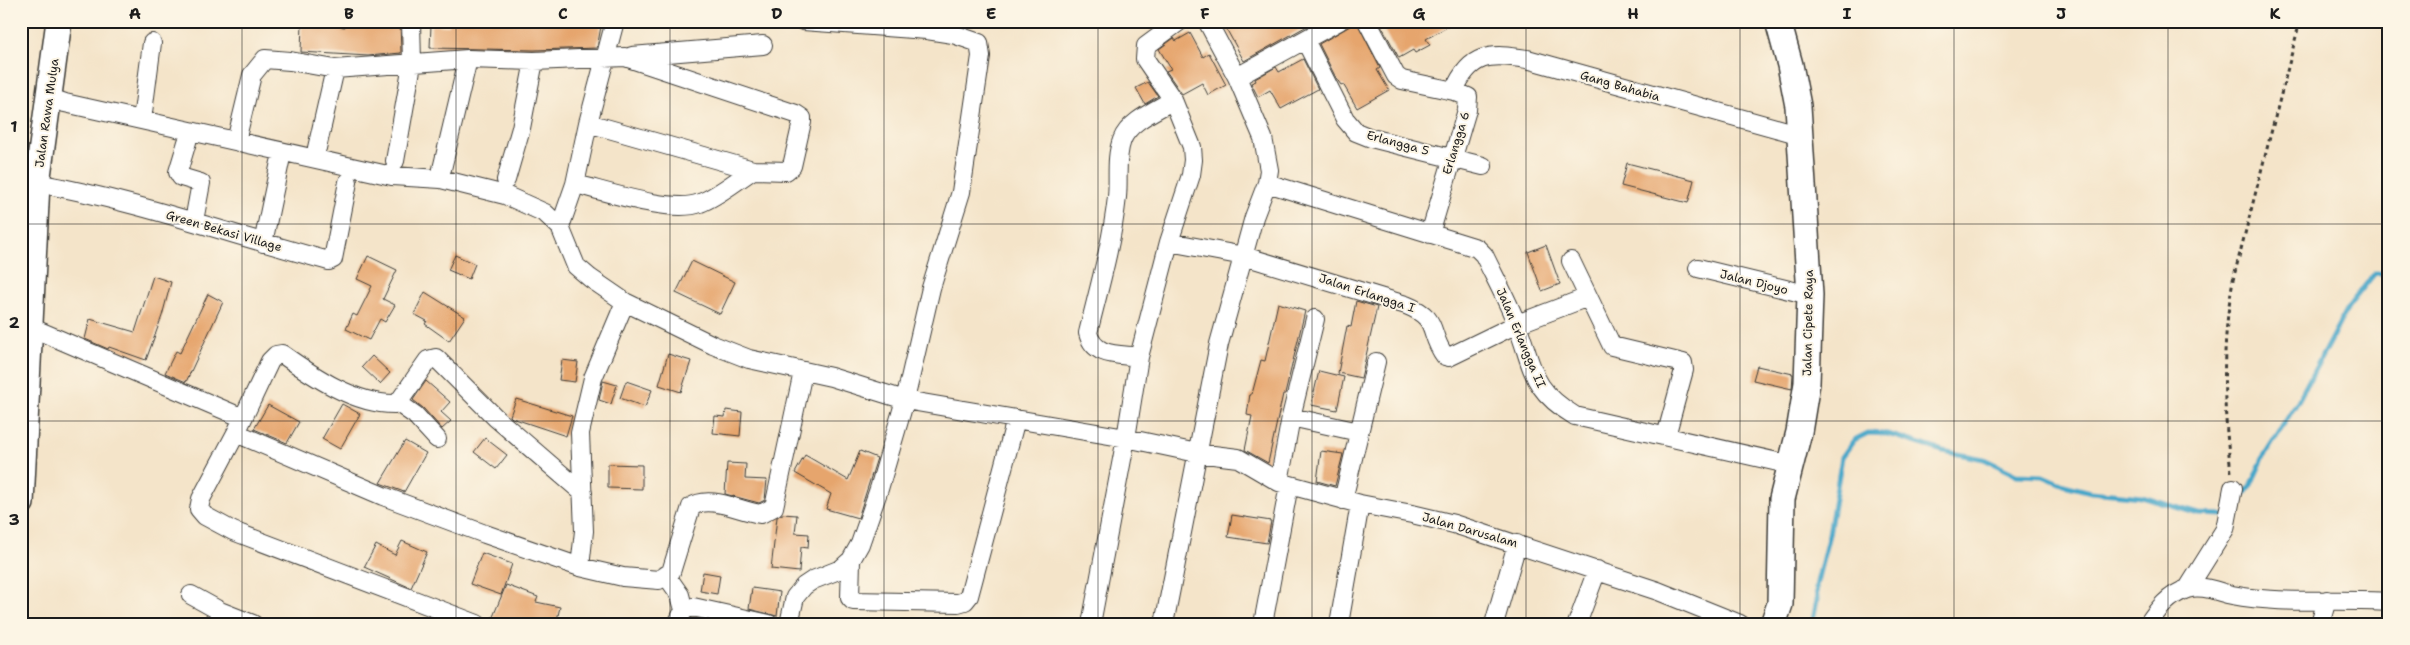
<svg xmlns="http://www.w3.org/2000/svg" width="2410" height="645" font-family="'Shantell Sans',sans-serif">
<rect width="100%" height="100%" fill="#fcf5e5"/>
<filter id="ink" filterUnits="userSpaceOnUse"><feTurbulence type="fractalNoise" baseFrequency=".02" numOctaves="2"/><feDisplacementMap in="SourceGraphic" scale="10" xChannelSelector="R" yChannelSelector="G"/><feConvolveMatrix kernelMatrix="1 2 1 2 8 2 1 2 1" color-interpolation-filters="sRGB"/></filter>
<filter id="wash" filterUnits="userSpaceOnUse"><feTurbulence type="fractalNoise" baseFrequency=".0096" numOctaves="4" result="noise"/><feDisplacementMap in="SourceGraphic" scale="20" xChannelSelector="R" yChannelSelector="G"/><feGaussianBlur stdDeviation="1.12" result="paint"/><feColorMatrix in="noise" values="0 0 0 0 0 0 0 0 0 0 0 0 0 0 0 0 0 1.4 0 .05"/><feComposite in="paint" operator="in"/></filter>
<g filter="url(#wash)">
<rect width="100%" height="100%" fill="#f4e4c9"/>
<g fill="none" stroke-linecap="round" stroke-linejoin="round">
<path stroke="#4aa7c9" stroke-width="5" d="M2237,502L2250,487L2265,454L2297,403L2348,307L2375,273L2389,274
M1812,624L1817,600L1816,586L1829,534L1842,457L1854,440L1868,433L1888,434L1943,451L1984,459L2017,475L2043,476L2064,485L2091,492L2142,497L2199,514L2224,515"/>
</g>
<g id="blocks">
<path fill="#e6a56d" d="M345,21H400L401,53L368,56L301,52L302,23L345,27Z
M449,21H602L597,48L534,50L430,48L431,25L449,26Z
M1222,21H1316L1244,61Z
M1379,21H1458L1426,39L1430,45L1415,53L1413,50L1399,58Z
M1357,22L1380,68L1377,70L1389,90L1357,108L1343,84L1341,85L1336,78L1319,44Z
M1190,33L1203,57L1209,53L1226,85L1208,95L1202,83L1182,94L1166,71L1171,69L1159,49L1174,38L1176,41Z
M1303,59L1318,89L1281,109L1270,90L1258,97L1251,83L1256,81L1255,79L1276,67L1279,72Z
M1148,82L1158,96L1145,104L1136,88Z
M1627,163L1694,180L1688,203L1621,186Z
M1546,245L1560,284L1542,291L1528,252Z
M455,255L475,264L469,279L448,270Z
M368,256L397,270L383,299L395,305L385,322L380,319L369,340L346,329L353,314L357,316L372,286L357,279Z
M692,261L735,282L720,314L676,293Z
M153,276L171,282L162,316L146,360L109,347L108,349L85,339L90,319L135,332Z
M425,292L465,317L449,341L425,324L427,321L414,314Z
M208,294L223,302L186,382L165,373L176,351L180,353Z
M1356,301L1377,307L1361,378L1338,373L1347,326L1351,327Z
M1278,303L1305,311L1285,394H1283L1268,463L1245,450L1252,416L1247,415L1250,394H1252L1261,360L1265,361Z
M668,354L691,361L681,392L659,385Z
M372,356L390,373L380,384L362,367Z
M562,360L578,362L575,382L559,380Z
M1757,366L1793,374L1792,389L1753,380Z
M1319,371L1344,377L1337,410L1311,405Z
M426,381L450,402L441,412L451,421L442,429L423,408L413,400Z
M603,381L617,385L611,404L599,400Z
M626,381L652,390L645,407L620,398Z
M516,399L572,416L566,436L512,418L510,416Z
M342,404L360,414L340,449L322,439Z
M268,405L299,422L287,443L254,429Z
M726,410L742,412L740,436L713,433L715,416L725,417Z
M485,438L507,455L496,469L474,452Z
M405,441L426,453L404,492L380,483Z
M860,451L877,458L858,518L826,509L831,494L795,473L805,455L848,480Z
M1321,451L1343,454L1335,486L1317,481Z
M727,463L746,464L745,479L767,480L765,500L759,503L725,494Z
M608,464L642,465V489L608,488Z
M782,514L797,515L795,533L809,534L808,548L801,547L799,572L771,569L777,517Z
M1232,515L1271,521L1267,543L1228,537Z
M402,541L427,552L411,588L364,567L376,545L395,555Z
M482,553L512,564L501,595L470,584Z
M703,572L720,575L717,594L700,591Z
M506,585L538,597L536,602L560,607L556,624L529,620L527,624H490Z
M752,588L780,592L777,616L749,609Z"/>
</g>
</g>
<g filter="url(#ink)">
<use href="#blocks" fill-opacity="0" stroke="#3c3a36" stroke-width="1"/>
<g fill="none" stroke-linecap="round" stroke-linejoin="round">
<g stroke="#3c3a36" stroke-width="20">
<path id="minor" d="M1367,21L1396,76L1402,80L1454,91L1468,97L1467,110L1430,234
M1305,40L1345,119L1356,132L1371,138L1483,166
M632,56L763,45
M1237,77L1339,21
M1454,91C1470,53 1490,53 1527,59L1801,135
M48,97L65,103L392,176L441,179L505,195L545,213L560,227L576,266L590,278L625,302L713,345L749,359L831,377L905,400L1126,438L1197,453L1238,458L1279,482L1360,504L1412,514L1454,524L1658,591L1740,624
M142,120L152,43
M236,141L252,75L265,59L290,61L335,69L468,59L534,61L625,57L796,114L802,118V122L792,166L786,171L753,170L588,123
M187,142L178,172L181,177L201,183L194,221
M317,148L335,69
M395,161L412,64L411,21
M442,169L468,59
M506,180L521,128L534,61
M37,183C137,201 232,235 329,261L333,259L348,182
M1267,183L1477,248L1484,255C1495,278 1508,301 1517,325C1534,369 1530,389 1575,416L1791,465
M575,184C605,191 672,214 700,203C717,197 737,180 753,170
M560,227L575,184L588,123L615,21
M1169,242L1244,256L1406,305C1441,319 1427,332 1445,356L1449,357L1517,324L1588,297
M263,243L280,162
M1571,261L1612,346L1683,363L1684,370L1666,436
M1698,268L1810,295
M30,327L243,418
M1139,357C1118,354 1094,357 1088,333C1099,288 1112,243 1117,197C1119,179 1115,158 1122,140C1129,121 1157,110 1173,100
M398,403L415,415L437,439
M1291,417L1359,432
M236,433L383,496L485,534L580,567L623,577L659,580L671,572L691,507C710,494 739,511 761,514L774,507L803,372
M1279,482L1291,417L1315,319
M1343,500L1376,362
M851,560L850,598L853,601L958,603L965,601L969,596L1016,419
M580,567L584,531L580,433L593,378L625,302
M666,575L680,595L684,610
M2188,588L2225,529L2233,488
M191,595L220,611L253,624
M477,624L233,531L205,516L199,509L201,499L236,433L270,361L276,355L282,354C313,376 354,404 394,404L398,403L428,360L436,358L496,418L583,493
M677,624L684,610L693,607L769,624
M789,624L795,597L804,586L813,580L841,569L851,560L860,544L879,489L905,400L931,288L961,192L981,56L979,43L953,34L927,30L803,21
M1091,624L1126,438L1139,357L1169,242L1191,175L1193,160L1192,147L1173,100L1145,59L1146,46L1180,21
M1164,624L1219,344L1254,217L1267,183L1269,170L1263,138L1237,77L1207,21
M1263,624L1289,485
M1339,624L1360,504
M1494,624L1517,544
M1577,624L1597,570
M2148,624C2158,609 2169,595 2187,589C2201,584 2218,592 2232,595C2284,605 2337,598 2389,602
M2320,624L2327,600"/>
</g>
<g stroke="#3c3a36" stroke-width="28">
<path id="secondary" d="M21,503L37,183L59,21
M1773,624L1780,604L1782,499L1799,432L1807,383L1810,295L1798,106L1790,65L1778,21"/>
</g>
<path stroke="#3c3a36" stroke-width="3" stroke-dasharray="4 4" stroke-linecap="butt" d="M2231,472C2223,405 2221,347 2233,280L2300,21"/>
<use href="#minor" stroke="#fff" stroke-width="18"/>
<use href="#secondary" stroke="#fff" stroke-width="25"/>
</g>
</g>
<path fill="none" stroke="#1c1c1c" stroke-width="1" stroke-opacity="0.55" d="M242,21V624M456,21V624M670,21V624M884,21V624M1098,21V624M1312,21V624M1526,21V624M1740,21V624M1954,21V624M2168,21V624M21,224H2389M21,421H2389"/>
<g text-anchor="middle" stroke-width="4" stroke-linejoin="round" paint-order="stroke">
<g font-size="12" fill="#1c1c1c" stroke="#fcf5e5">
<text transform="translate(1620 86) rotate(16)" y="4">Gang Bahabia</text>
<text transform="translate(47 113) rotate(-82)" y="4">Jalan Rawa Mulya</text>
<text transform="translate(1398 143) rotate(15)" y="4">Erlangga 5</text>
<text transform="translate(1456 143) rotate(-73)" y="4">Erlangga 6</text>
<text transform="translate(224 231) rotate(16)" y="4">Green Bekasi Village</text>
<text transform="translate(1754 282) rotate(14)" y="4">Jalan Djoyo</text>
<text transform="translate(1367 293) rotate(18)" y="4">Jalan Erlangga I</text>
<text transform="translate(1808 323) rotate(-89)" y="4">Jalan Cipete Raya</text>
<text transform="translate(1521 338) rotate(67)" y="4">Jalan Erlangga II</text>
<text transform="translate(1470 530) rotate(16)" y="4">Jalan Darusalam</text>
</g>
</g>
<rect width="2410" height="645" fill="none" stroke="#fcf5e5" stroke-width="55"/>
<rect x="28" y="28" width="2354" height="590" fill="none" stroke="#1c1c1c" stroke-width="2"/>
<g font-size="16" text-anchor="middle" font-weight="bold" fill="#1c1c1c">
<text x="135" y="19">A</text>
<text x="349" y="19">B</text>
<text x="563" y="19">C</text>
<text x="777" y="19">D</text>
<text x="991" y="19">E</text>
<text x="1205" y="19">F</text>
<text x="1419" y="19">G</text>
<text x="1633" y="19">H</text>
<text x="1847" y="19">I</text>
<text x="2061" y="19">J</text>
<text x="2275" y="19">K</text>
<text x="14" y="132">1</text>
<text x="14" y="328">2</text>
<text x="14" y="525">3</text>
</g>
</svg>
